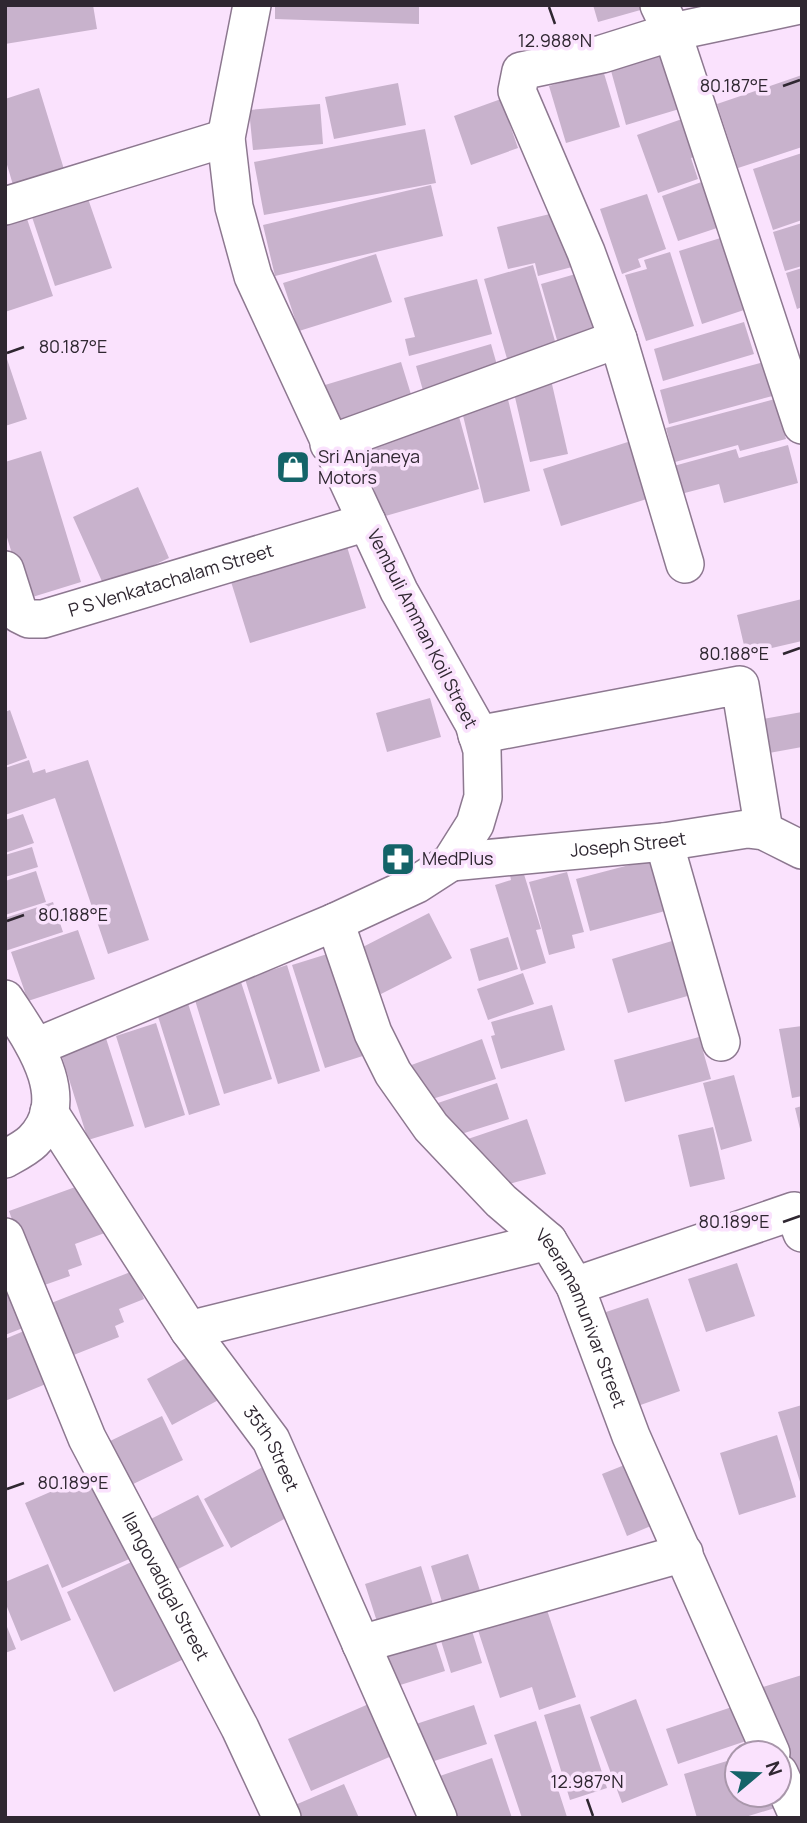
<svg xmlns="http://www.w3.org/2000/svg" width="807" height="1823" font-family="Manrope,sans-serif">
<rect width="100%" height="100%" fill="#fae2fd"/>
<path fill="#c8b2cc" d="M5,5H93L97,29L5,44Z
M275,5H419V24L275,19Z
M593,5H643L644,9L598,22Z
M668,43L686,107L626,125L608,60Z
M603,70L620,127L566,143L549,86Z
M802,75V147L738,168L717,104Z
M398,83L406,125L334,139L325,97Z
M39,88L67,179L16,195L5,158V99Z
M501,99L518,148L471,165L454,116Z
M320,104L323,144L253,150L249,110Z
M696,114L709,151L691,158L698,179L658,193L637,135Z
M425,129L436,183L264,215L254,162Z
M802,153V220L773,230L753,169Z
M710,179L726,225L678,241L662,196Z
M431,185L443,236L275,276L263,225Z
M85,190L112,268L55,286L29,208Z
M647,194L666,249L638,259L641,267L622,274L600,209Z
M21,201L53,296L5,312V206Z
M558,212L572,267L538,276L535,263L508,269L497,227Z
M802,223V266L785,271L773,232Z
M730,235L753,307L702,324L679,251Z
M670,252L694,326L646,341L625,275L647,269L644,260Z
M376,254L392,302L299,331L283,283Z
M533,265L559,355L510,369L484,279Z
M802,268V307L797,309L786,273Z
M579,273L597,336L559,347L541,284Z
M477,279L492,334L409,356L405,339L415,337L404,298Z
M744,322L754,354L663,381L654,349Z
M491,344L501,379L426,401L416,366Z
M5,353L27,419L5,426Z
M771,360L780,394L669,424L660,390Z
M401,362L414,404L338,427L325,385Z
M549,371L568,454L530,462L511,380Z
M506,391L530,491L484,503L460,403Z
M775,399L786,439L740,451L738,445L675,462L666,428Z
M458,413L479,489L382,517L360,440Z
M631,441L650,498L561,526L543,469Z
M788,445L798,483L724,503L719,484L677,495L670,467L736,449L739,458Z
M41,451L81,582L26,599L5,531V462Z
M138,487L169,558L105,588L73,517Z
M344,537L366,608L250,643L228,572Z
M802,599V641L746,654L737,615Z
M430,698L441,737L387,752L376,713Z
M10,710L27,758L5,766V712Z
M802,712V747L769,753L763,719Z
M29,760L33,773L45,769L46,773L88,760L149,940L108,954L55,798L5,815V768Z
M23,814L34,843L5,853V820Z
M32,847L38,867L5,877V855Z
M656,858L669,910L590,931L576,879Z
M36,871L46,902L5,915V881Z
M523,871L541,929L536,930L546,963L521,971L495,885L511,880L510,875Z
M567,872L584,932L572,935L575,948L549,955L529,882Z
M53,902L63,932L5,951V918Z
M429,913L452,958L381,994L357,950Z
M78,930L95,979L28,1001L11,952Z
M508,937L518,969L479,981L470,949Z
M682,938L698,993L628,1013L612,959Z
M337,951L369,1054L325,1068L292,965Z
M287,965L320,1071L278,1084L245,979Z
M523,973L534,1004L488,1020L477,989Z
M241,982L272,1079L224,1094L194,997Z
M186,997L220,1105L189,1115L155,1007Z
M552,1005L565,1050L501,1069L491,1036L495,1035L491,1022Z
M156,1023L185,1115L145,1128L116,1036Z
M802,1026V1096L792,1098L779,1029Z
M104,1032L134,1126L88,1140L59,1047Z
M699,1037L711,1079L625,1102L614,1060Z
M482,1039L496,1079L429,1100L406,1067Z
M734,1075L752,1141L721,1150L703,1083Z
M497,1083L509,1119L458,1135L432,1105Z
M802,1106V1133H801L795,1108Z
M527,1119L546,1174L498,1187L462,1141Z
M713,1127L725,1179L690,1187L678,1135Z
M92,1181L110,1231L75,1244L82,1265L68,1270L70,1276L36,1288L9,1211Z
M737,1263L755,1316L706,1332L688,1279Z
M133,1271L144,1299L119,1309L124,1322L115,1326L119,1337L61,1360L41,1307Z
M5,1272L28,1326L5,1335Z
M648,1298L680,1391L632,1408L600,1314Z
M31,1328L53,1381L5,1401V1339Z
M201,1350L226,1396L172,1425L147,1379Z
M802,1405V1485H801L778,1412Z
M162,1416L183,1460L129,1486L108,1442Z
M777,1435L796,1497L739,1515L720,1453Z
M632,1462L658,1523L627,1536L602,1474Z
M270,1463L297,1512L231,1548L204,1499Z
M96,1472L134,1557L62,1588L25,1503Z
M198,1495L224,1546L168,1574L143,1523Z
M468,1554L485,1606L447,1618L431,1566Z
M140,1558L186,1658L114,1692L67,1592Z
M48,1564L71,1620L21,1641L5,1602V1582Z
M421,1566L435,1611L379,1628L365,1584Z
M543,1598L576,1697L539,1710L532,1687L500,1698L475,1621Z
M468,1618L482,1663L451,1673L437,1628Z
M5,1622L16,1649L5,1653Z
M431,1628L445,1671L397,1686L384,1643Z
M802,1675V1810H801L763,1687Z
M636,1699L668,1785L622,1803L590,1717Z
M371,1703L394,1755L311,1791L288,1739Z
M580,1704L607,1788L570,1800L544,1715Z
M741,1704L752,1739L678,1764L666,1729Z
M474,1705L487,1744L428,1763L416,1724Z
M536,1721L567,1817L565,1818H522L494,1735Z
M492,1758L512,1818H451L437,1777Z
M737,1758V1795H771L775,1808L742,1818H697L684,1774Z
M344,1784L359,1818H301L295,1805Z"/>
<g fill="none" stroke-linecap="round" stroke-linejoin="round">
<g stroke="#8d7890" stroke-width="40">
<g id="minor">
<path d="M659,5L672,32L802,425"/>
<path d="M5,206L226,138"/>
<path d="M329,444L618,339"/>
<path d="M685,564L618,339L586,252L517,91L521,71L602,54L672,32L800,5"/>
<path id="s1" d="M5,570L19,614L29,619H43L367,522"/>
<path d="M477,735L740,685L764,831"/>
<path d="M664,842L721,1042"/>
<path id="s2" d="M451,862L664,842L747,829L764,831L802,850"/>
<path id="s3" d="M335,922L373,1033L393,1073L431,1127L501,1201L548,1241L575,1286L631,1436L771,1753"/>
<path d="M5,999C31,1039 76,1098 33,1141C26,1148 14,1154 5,1159"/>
<path d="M36,1047L335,922L417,884L451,862L475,824L483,797L482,750L474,724L399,591L253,276L234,207L226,138L252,5"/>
<path id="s4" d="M49,1112L189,1330L271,1440L438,1818"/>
<path id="s5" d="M5,1237L87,1438L240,1728L282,1818"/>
<path d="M575,1286L794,1211L802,1233"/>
<path d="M189,1330L548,1241"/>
<path d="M361,1644L684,1553"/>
<path d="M779,1773L799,1818"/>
</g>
</g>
<use href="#minor" stroke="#fff" stroke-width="37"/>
</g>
<path fill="none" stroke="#2f2731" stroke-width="2.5" d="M549,7L555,24M783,86L800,80M7,353L24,347M783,654L800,648M7,921L24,915M783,1222L800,1216M7,1489L24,1483M587,1799L593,1816"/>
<defs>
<g id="shop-square" transform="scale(1.75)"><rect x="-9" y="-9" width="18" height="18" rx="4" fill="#146368" stroke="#fae2fd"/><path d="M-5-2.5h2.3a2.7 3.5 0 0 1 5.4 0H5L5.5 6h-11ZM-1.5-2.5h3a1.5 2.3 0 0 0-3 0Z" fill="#fff"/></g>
<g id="pharmacy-square" transform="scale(1.75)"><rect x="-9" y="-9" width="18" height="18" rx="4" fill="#146368" stroke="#fae2fd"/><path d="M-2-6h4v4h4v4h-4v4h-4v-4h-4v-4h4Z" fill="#fff"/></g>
</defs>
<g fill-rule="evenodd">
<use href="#shop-square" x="293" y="467"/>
<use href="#pharmacy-square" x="398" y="859"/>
</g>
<g text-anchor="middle" stroke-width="7" stroke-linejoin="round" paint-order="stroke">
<g font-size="18" fill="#2f2731" stroke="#fae2fd" text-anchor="start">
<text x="318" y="463">Sri Anjaneya<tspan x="318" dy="21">Motors</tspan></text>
<text x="422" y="865">MedPlus</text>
</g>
<g font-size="18" fill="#2f2731" stroke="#fae2fd">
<text dy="6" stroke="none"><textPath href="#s1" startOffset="205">P S Venkatachalam Street</textPath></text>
<text transform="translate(422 629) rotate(63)" y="6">Vembuli Amman Koil Street</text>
<text dy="6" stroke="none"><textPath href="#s2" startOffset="178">Joseph Street</textPath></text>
<text dy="6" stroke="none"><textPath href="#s3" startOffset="476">Veeramamunivar Street</textPath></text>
<text dy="6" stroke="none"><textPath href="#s4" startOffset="404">35th Street</textPath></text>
<text dy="6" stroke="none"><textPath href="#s5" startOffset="385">Ilangovadigal Street</textPath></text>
</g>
</g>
<g font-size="18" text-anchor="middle" fill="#2f2731" stroke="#fae2fd" stroke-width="7" stroke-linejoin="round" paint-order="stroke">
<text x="555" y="47">12.988°N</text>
<text x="734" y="92">80.187°E</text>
<text x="73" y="353">80.187°E</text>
<text x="734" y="660">80.188°E</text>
<text x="73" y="921">80.188°E</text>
<text x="734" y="1228">80.189°E</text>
<text x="73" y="1489">80.189°E</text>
<text x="587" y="1788">12.987°N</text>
</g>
<rect width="807" height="1823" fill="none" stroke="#2f2731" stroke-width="14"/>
<g transform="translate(758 1774) rotate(71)"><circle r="33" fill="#fae2fd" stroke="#a997ab" stroke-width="2"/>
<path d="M0-5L12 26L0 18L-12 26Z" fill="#146368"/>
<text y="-10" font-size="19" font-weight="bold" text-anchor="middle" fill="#2f2731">N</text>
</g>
</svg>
